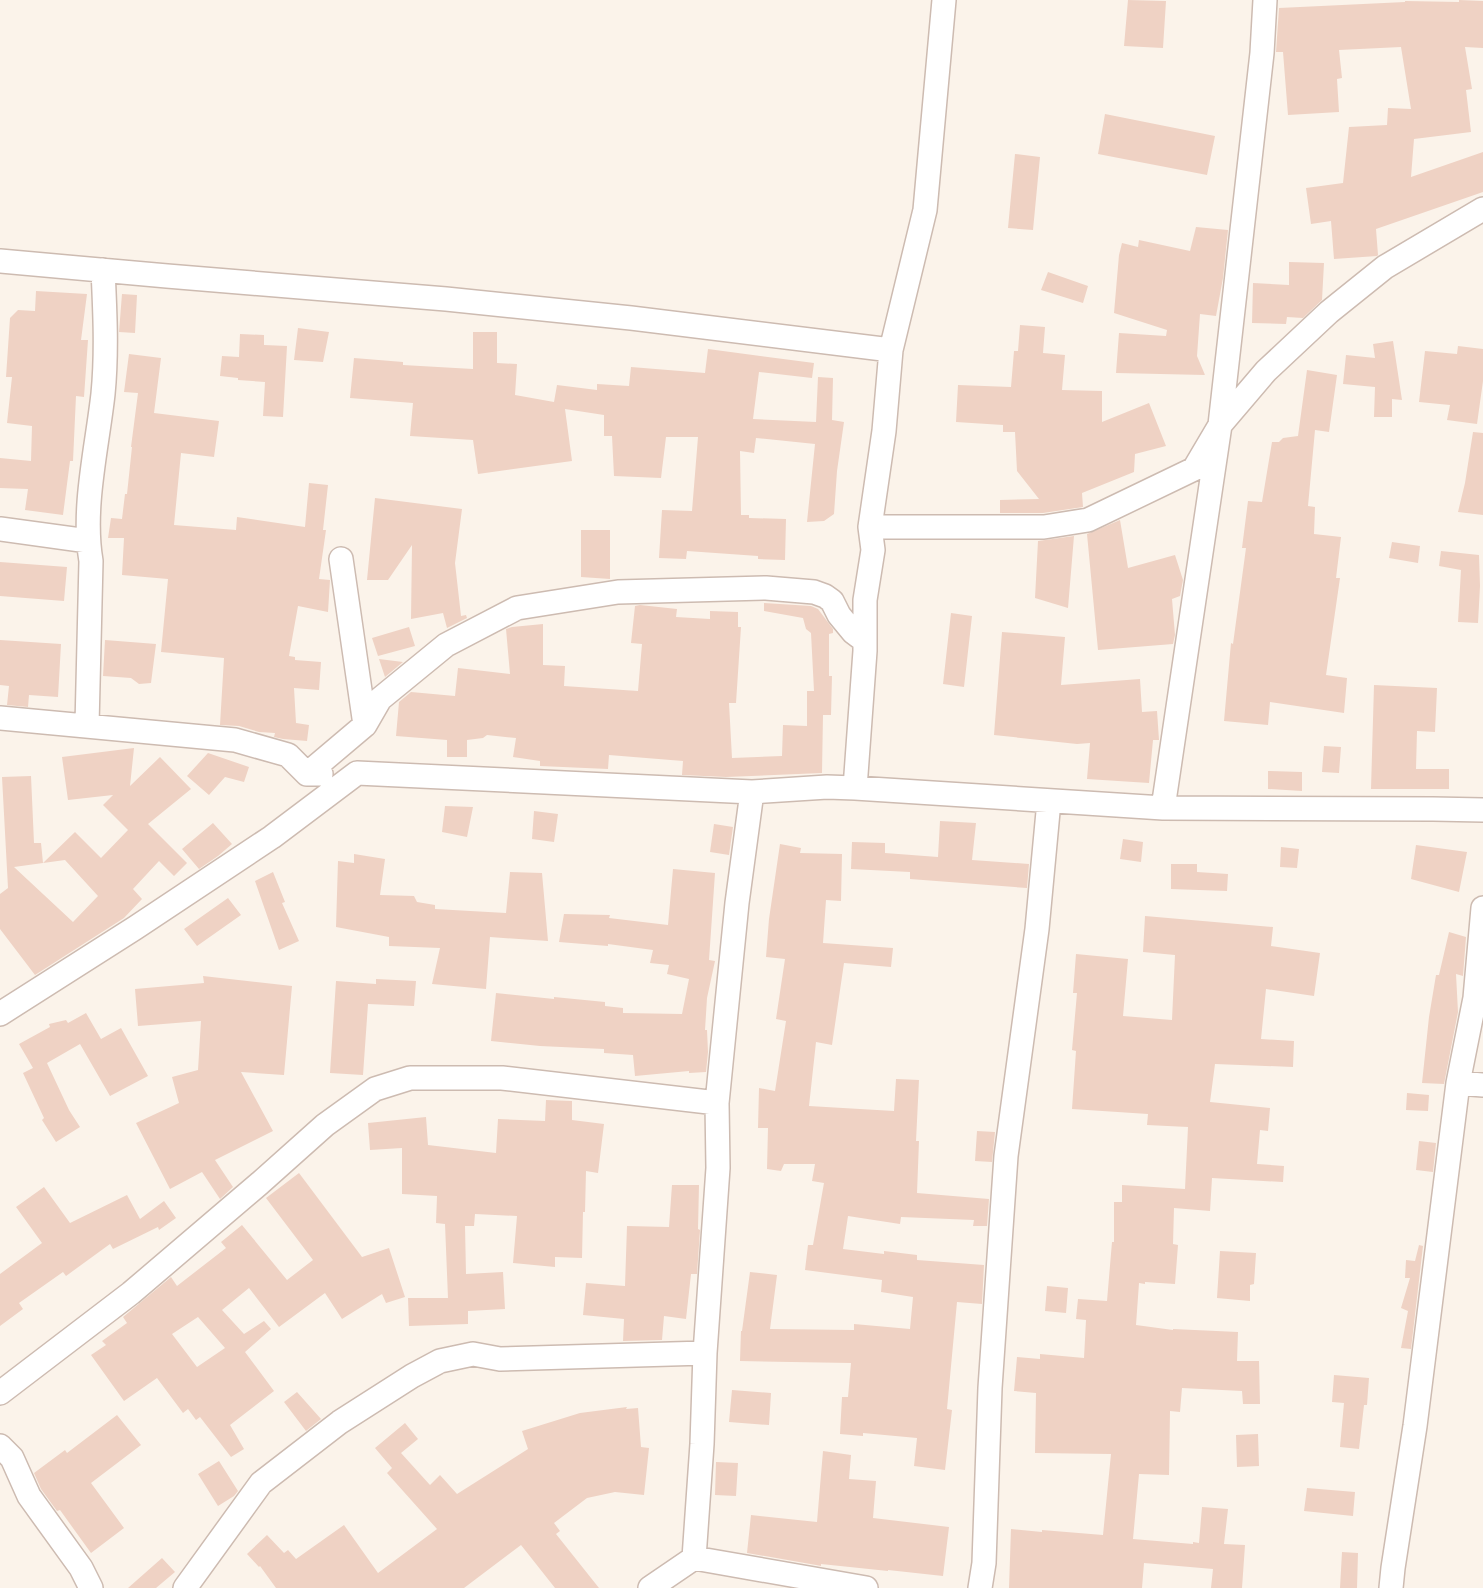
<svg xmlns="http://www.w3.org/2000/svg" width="1483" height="1588" font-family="'Public Sans',sans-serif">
<rect width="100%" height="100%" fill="#fbf3ea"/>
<path fill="#efd2c4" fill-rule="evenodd" d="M1128,0L1166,1L1163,48L1124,46Z
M1459,0L1483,1V48L1465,47L1472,89L1466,90L1471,132L1414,139L1411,177L1483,152V192L1376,229L1378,255L1377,256L1334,259L1331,221L1311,224L1306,188L1343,183L1349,127L1387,125L1388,108L1411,109L1401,47L1339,50L1342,78L1337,79L1339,112L1288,115L1283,52H1276L1279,8L1405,2V1L1459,2Z
M1105,114L1215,136L1207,175L1098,154Z
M1015,154L1040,157L1033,230L1008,228Z
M1196,227L1228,230L1223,278L1216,316L1200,314L1197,356L1205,375L1116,373L1119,333L1166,336L1167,330L1114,313L1119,255L1122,243L1138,247L1139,240L1190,251Z
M1289,262L1324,263L1322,300L1303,318L1287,317L1286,324L1252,323L1253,283L1289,285Z
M1048,272L1088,286L1083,303L1041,290Z
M36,291L87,294L81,340H88L84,397L76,396L73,461H70L63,515L25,510L28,489L0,488V458L31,461L32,426L7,423L12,377H6L10,318L18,310L35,311Z
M122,294L137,295L135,333L119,332Z
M1020,325L1045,327L1043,353L1065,355L1062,390L1102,391V422L1149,403L1166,446L1135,454L1134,472L1082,493L1083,507L1043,513H1000V500L1039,499L1017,471L1015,432H1003V425L956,422L958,385L1011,387L1014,351H1018Z
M298,328L329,332L323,362L294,360Z
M473,332H497V363L517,364L515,395L554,402L557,385L597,390V384L629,386L631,367L705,373L708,349L814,363L812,378L759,372L753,419L816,422L818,377L833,378L832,420L844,422L837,471L834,514L824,521L807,522L815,444L756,438L754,453L740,451L741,515H749V518L786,519L785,560L758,559V556L687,551L686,559L659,558L662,510L692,511L698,437H666L661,478L614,476L612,436H604V415L565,409L572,461L478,474L473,440L410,436L413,403L350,398L354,358L403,362V365L473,369Z
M240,334L264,335V345L287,346L283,417L263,416L265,382L238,380V378L220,376L222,356L239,357Z
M1393,341L1402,400L1392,399V417H1374L1375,387L1343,384L1346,355L1375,358L1373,344Z
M1458,346L1483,349V381L1477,424L1447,420L1450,405L1419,402L1425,351L1457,354Z
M129,354L161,358L154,413L219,421L214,457L181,453L174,525L236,530L237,517L305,527L309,483L328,485L323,530H326L319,579L330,580L328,612L298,606L289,656L295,657V660L321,662L319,690L294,688L296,723L309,725L307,741L283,739L274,737L275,733L259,732L239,726L220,725L224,658L161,652L168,579L122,575L124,538H108L111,518L122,519L125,494H127L132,447H131L138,393L124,392Z
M1307,370L1337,375L1329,432L1315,430L1308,506L1315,507L1314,534L1341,537L1336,578H1340L1326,675L1347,678L1344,713L1270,702L1268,725L1224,721L1231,643L1233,644L1246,548H1242L1248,501L1262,502L1272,442H1279L1283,438L1298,436Z
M1473,432L1483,433V515L1458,512L1465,483Z
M375,498L462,509L455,563L461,616L466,615L467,618L447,628L443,613L411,619L412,545L388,580H367Z
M1120,520L1128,568L1175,555L1183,580L1180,596L1172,599L1175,635L1173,644L1098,650L1087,534Z
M581,530H610V579L581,577Z
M1074,536L1068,608L1035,598L1038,541Z
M1392,542L1420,546L1418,563L1389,558Z
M1441,551L1479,555L1480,586L1478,623L1458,622L1461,570L1439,566Z
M0,562L67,567L64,601L0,596Z
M764,603L811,606L818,609L833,629V633L829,634V676H832L831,715H823L822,773L726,777L682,775L683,761L609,755L608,769L540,766V761L513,757L516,738L487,735L483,738L467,740V757H447V740L396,736L399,702L411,692L455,696L458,668L510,674L506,629L512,627L543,624V665L565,666L564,686L638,691L642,644L631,643L635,606L640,605L677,609L676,617L710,619V611L738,612V627H741L736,703H729L732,758L782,756L783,725L807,726V691H814L811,633L806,629L803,618L764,611Z
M951,613L972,616L964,687L943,684Z
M409,627L415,646L378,656L372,638Z
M1002,632L1065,637L1061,685L1140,679L1142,712L1157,711L1159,740H1153L1149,783L1087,779L1090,743L1077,744L994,735Z
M0,640L61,644L58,697L29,695L28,707L7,705L9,686L0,685Z
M105,640L156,644L151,683L139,684L131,678L103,676Z
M379,659L403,662L385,677Z
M1374,685L1437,688L1435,732L1417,731L1416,769H1449V789H1371Z
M1324,746L1341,747L1339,773L1322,772Z
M134,748L130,786L160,757L191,789L148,824L187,863L174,876L159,861L133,889L142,899L124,918L35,975L0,929V894L8,888L2,777L31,776L34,843H41L43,863L14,867L73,922L98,896L65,860L43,863L75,832L101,858L128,830L103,805L113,795L68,800L62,757Z
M208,753L249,767L244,782L225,777L209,795L187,776Z
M1268,771L1302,772V791L1268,789Z
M445,806L473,807L467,837L442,832Z
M534,811L558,814L554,842L532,839Z
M940,821L976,823L972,860L1029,864L1027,888L910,879V872L851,869L852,842L885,843V853L938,857Z
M213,823L232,844L218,856L199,869L182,849Z
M714,824L733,827L729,855L710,852Z
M1123,839L1143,842L1141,862L1120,859Z
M780,844L801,848L800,853L842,854L841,901L826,900L823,943L893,948L891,967L844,963L832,1045L816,1042L809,1106L894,1111L896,1079L919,1080L916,1141H919L917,1193L989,1199L987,1226H973L974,1220L901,1217L900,1224L848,1216L843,1249L884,1254V1251L917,1255V1260L984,1265L982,1304L957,1302L947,1409L952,1410L945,1470L914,1466L917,1438L863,1433V1436L840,1434L842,1397H848L851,1363L740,1361L741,1331H742L750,1272L777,1275L770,1329L854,1330V1324L910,1329L913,1297L881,1292L882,1280L805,1270L808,1245H813L824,1183L812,1181L815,1164H784L781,1171L767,1169L768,1128H758L759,1088L775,1091L786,1021L776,1019L785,959L766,957L769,919Z
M1416,845L1467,852L1459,892L1411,879Z
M1281,847L1299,849L1297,868L1280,867Z
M354,854L385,859L380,895L414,896L417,902L435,905V909L506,913L510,872L542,873L548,941L490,937L486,989L432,984L440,948L389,946V937L336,927L338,861L354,863Z
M1171,864H1197V872L1228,874L1227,891L1171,889Z
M673,869L715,873L709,960L715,961L707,998L705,1030H707L708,1052L706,1072L689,1073V1071L635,1076L633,1055L604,1053V1049L540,1046L491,1041L496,993L554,999V997L605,1002V1006L623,1008V1013L682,1014L689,979L667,974L669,965L650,963L653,950L608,944V946L559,942L564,914L610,915L609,918L668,925Z
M273,872L285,902L282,903L299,941L279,950L255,881Z
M228,898L241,915L197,946L184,929Z
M1145,916L1273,927L1271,946L1320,953L1314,996L1266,989L1261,1039L1294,1041L1293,1067L1215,1064L1210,1102L1270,1108L1268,1131L1260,1130L1257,1164L1284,1166L1283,1182L1212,1178L1210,1211L1174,1208L1173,1244L1178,1245L1175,1284L1145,1282V1284L1139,1283L1136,1325L1173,1330V1329L1238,1332L1237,1361H1259L1260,1404H1243L1242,1391L1182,1388L1180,1412L1170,1411L1169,1475L1139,1474L1133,1539L1193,1544V1542L1199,1543L1202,1507L1228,1509L1224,1544L1245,1545L1242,1588H1211L1213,1569L1144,1563L1142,1588H1009L1011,1529L1042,1532V1530L1103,1535L1111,1454L1035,1453L1036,1393L1014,1391L1017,1357L1040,1359V1354L1084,1358L1086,1320L1076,1319L1078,1299L1107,1301L1112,1242H1114V1202H1122V1185L1185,1189L1188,1127L1147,1125L1148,1114L1072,1109L1076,1051L1072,1050L1077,993H1073L1076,954L1128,959L1123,1016L1172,1020L1175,955L1143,952Z
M1449,932L1466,937L1463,976L1456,974L1458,1012L1444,1084L1422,1083L1429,1017L1436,975H1439Z
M203,976L292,986L284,1075L241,1072L273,1131L215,1160L233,1187L220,1199L202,1172L170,1189L136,1123L179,1103L172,1077L198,1070L201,1021L138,1026L135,989L204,983Z
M376,979L416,981L414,1006L368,1004L363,1075L330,1073L336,981L376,984Z
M86,1013L101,1039L121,1028L148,1076L110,1096L80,1044L47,1063L69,1110L80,1127L56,1142L42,1120L44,1118L23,1073L33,1068L19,1044L50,1027L49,1024L66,1020L68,1023Z
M1407,1093L1429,1095L1428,1111L1406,1110Z
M546,1100L572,1101V1120L604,1124L598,1173L586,1171L585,1212H583L582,1258L555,1257V1267L513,1263L517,1216L475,1214L474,1226H465L466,1274L503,1272L505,1309L468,1311V1324L409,1326L408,1298H448L445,1224L436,1223L437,1196L402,1194V1148L370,1150L368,1123L426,1117L428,1145L496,1153L498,1119L545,1121Z
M977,1131L995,1132L992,1162L975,1161Z
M1419,1141L1436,1143L1433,1172L1416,1170Z
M299,1173L362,1257L389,1248L405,1297L386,1303L382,1294L342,1319L325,1293L279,1327L249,1288L222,1310L244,1334L264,1321L271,1329L245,1352L274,1391L230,1425L244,1449L231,1457L200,1417L196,1420L188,1409L183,1413L157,1378L124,1401L91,1355L106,1345L102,1341L127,1323L123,1317L171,1277L177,1286L226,1248L221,1242L242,1225L287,1280L313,1260L266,1198ZM198,1317L225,1348L197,1367L172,1334Z
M672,1185H699L698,1229L700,1230L697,1274H691L686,1319L664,1316L662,1340L623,1341L624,1319L583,1315L586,1283L625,1286L627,1226L669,1227Z
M44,1187L70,1223L127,1195L140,1219L164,1201L176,1218L159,1230L158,1227L113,1249L110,1244L66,1276L63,1272L19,1303L23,1309L0,1326V1274L42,1243L16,1207Z
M1419,1245L1423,1246L1411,1349L1401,1348L1408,1311L1401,1308L1410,1278H1405L1406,1260L1415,1261Z
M1220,1251L1256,1253L1254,1284L1250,1285V1301L1217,1298Z
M1047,1286L1068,1288L1066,1313L1045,1311Z
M1334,1375L1369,1378L1367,1405H1364L1359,1449L1340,1447L1344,1403L1332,1402Z
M732,1390L771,1393L769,1425L729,1422Z
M297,1392L321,1419L306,1431L284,1402Z
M627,1407L626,1409L638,1408L641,1447L649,1448L644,1495L615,1492L587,1498L554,1523L560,1531L556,1534L599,1588H555L521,1545L464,1588H276L260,1566L259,1567L247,1554L267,1535L284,1553L288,1550L296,1559L344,1525L378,1573L437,1529L387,1473L392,1468L375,1448L405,1423L418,1439L401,1453L430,1485L440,1475L457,1494L528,1449L522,1431L580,1413Z
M117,1415L141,1445L91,1483L124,1528L91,1553L60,1510L57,1511L41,1489L34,1473L65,1450L67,1453Z
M1258,1434L1259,1466L1237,1467L1236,1435Z
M823,1451L851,1455L849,1479L876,1481L873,1518L949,1527L943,1576L888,1570V1571L821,1564V1566L816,1565L747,1553L751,1515L817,1522Z
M219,1461L238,1491L234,1496L218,1506L198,1474Z
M716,1462L738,1463L736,1496L715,1495Z
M1307,1488L1355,1492L1353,1516L1304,1511Z
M1342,1552L1358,1553L1357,1588H1340Z
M162,1558L175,1572L156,1588H128Z"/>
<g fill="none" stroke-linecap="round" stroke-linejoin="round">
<g stroke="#cdbbb1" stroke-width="26">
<path id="minor" d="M0,261L167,276L446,299L631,318L891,350
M870,527H1044L1088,520L1194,469L1220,425L1266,371L1329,312L1385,267L1483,209
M0,529L88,541
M341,559L365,725
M0,718L235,740L288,755L307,774H321
M87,725L91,561C82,508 97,448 103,394C107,353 105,312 103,270
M307,774L365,725L380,699L446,645L517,608L618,592L766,588L814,592L825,596L832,601L839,615L853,632L865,641
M855,788L865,651V600L873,550L870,527L884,431L891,350L925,210L944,0
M1163,808L1220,425L1262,53L1265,0
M0,1014L135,928L272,837L357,773L752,792L827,787L855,788L1163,808L1433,809L1483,810
M1458,1083L1483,1085
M0,1393L131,1293L260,1183L325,1125L375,1089L410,1078H502L717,1103
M0,1446L12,1458L29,1496L81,1568L91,1588
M694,1558L702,1444L705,1353L718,1168L717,1103L737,903L752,792
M185,1588L261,1483L340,1422L412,1376L440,1361L473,1354L500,1359L705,1353
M650,1588L694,1558L866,1588
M980,1588L984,1563L990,1388L1006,1156L1037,929L1049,801
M1391,1588L1393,1568L1415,1426L1458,1083L1475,998L1483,908"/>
</g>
<use href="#minor" stroke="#fff" stroke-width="23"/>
</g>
</svg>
